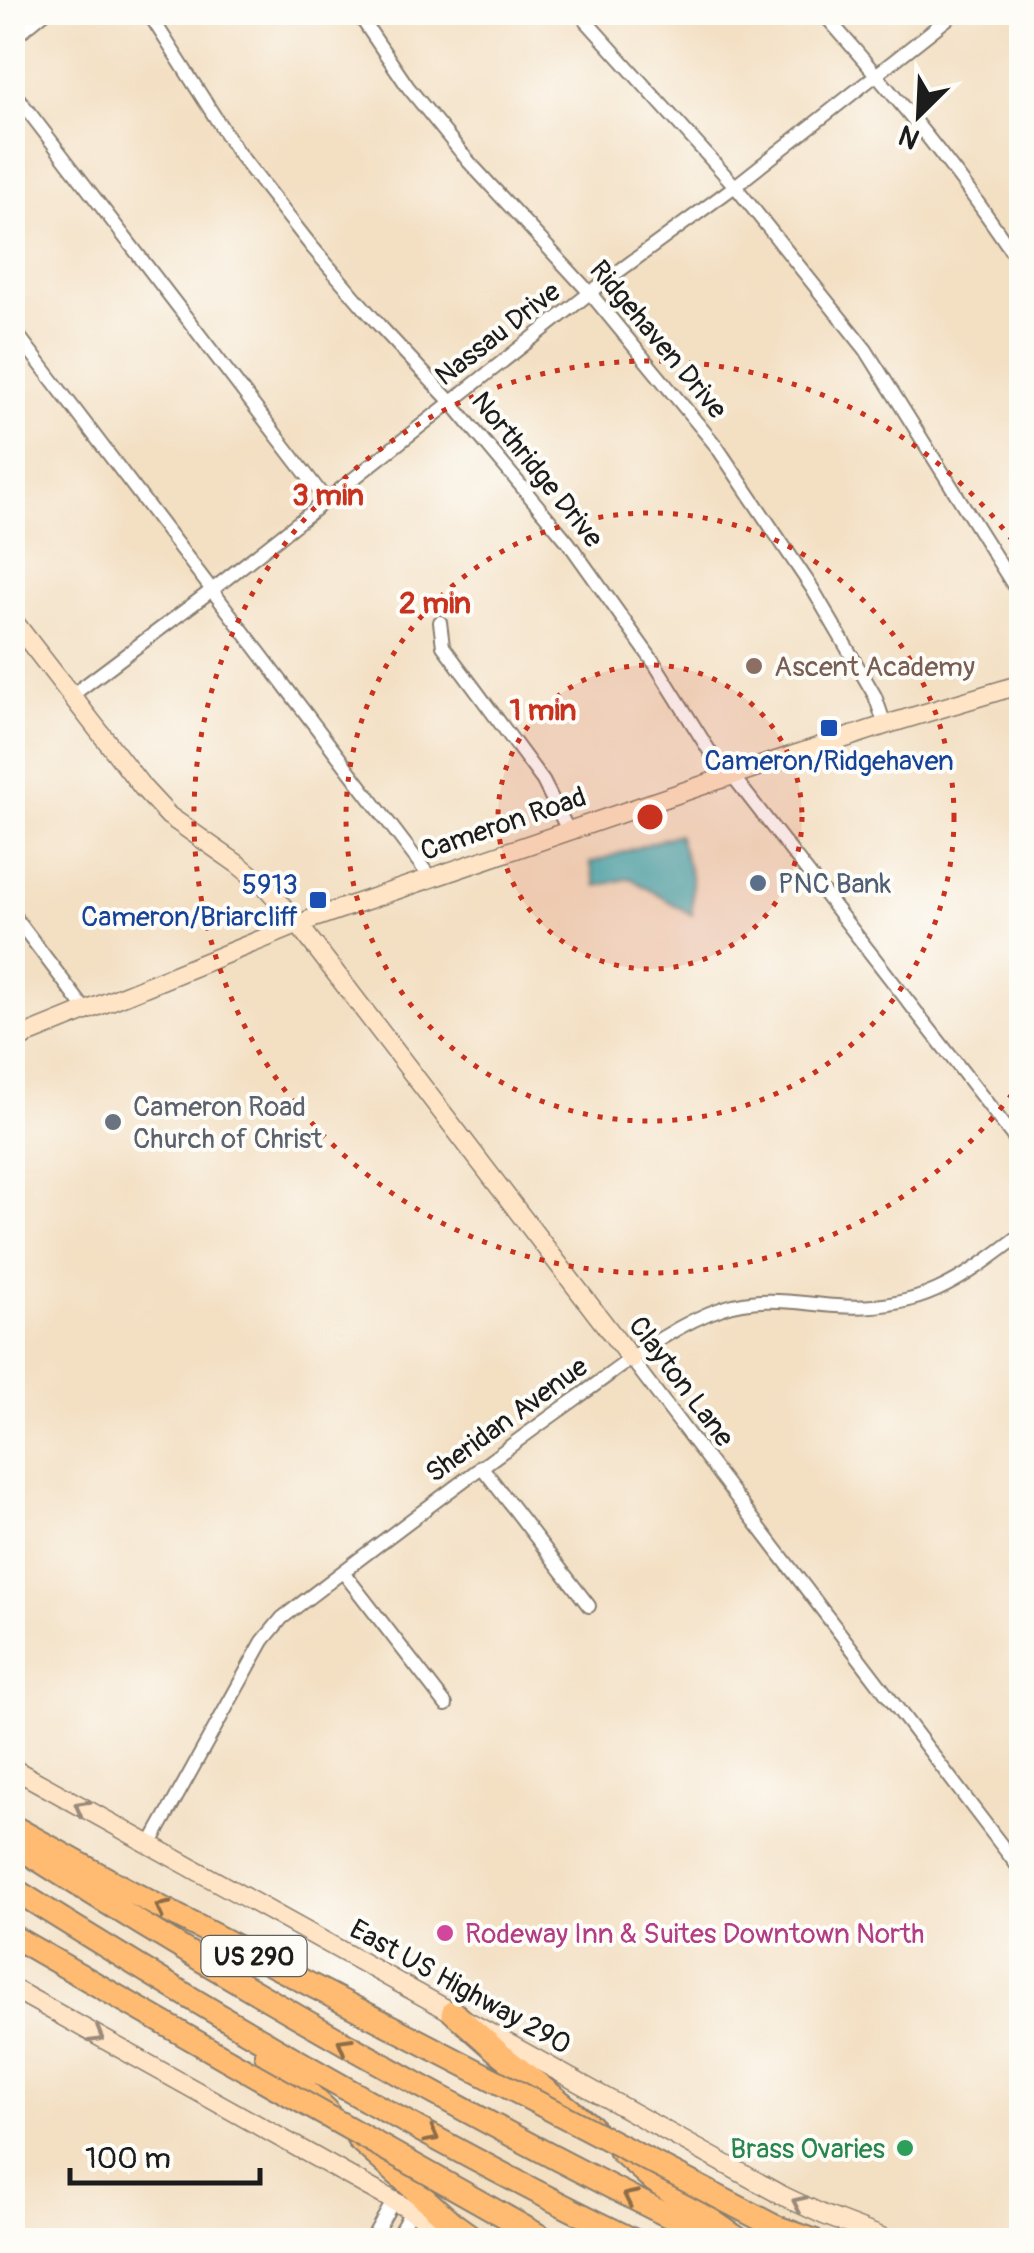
<svg xmlns="http://www.w3.org/2000/svg" width="1034" height="2253" font-family="Pangolin,sans-serif">
<rect width="100%" height="100%" fill="#fdfcf7"/>
<filter id="ink" filterUnits="userSpaceOnUse"><feTurbulence type="fractalNoise" baseFrequency=".01" numOctaves="2"/><feDisplacementMap in="SourceGraphic" scale="20" xChannelSelector="R" yChannelSelector="G"/><feConvolveMatrix kernelMatrix="1 2 1 2 8 2 1 2 1" color-interpolation-filters="sRGB"/></filter>
<filter id="wash" filterUnits="userSpaceOnUse"><feTurbulence type="fractalNoise" baseFrequency=".0048" numOctaves="4" result="noise"/><feDisplacementMap in="SourceGraphic" scale="40" xChannelSelector="R" yChannelSelector="G"/><feGaussianBlur stdDeviation="2.25" result="paint"/><feColorMatrix in="noise" values="0 0 0 0 0 0 0 0 0 0 0 0 0 0 0 0 0 1.4 0 .05"/><feComposite in="paint" operator="in"/></filter>
<g filter="url(#wash)">
<rect width="100%" height="100%" fill="#f3dfc2"/>
<path fill="#49b8bf" stroke="#326a6e" stroke-width="2.5" d="M678,834L692,879V915L630,878L597,886L590,863Z"/>
</g>
<g filter="url(#ink)">
<g fill="none" stroke-linecap="round" stroke-linejoin="round">
<g stroke="#887e6f" stroke-width="16">
<path id="street" d="M148,12L236,150L312,247L379,325L450,401L568,542L655,664L712,755L732,775L1022,1148
M357,12L408,87L469,162L590,293L717,447L812,588L875,696L885,725
M578,12L735,186L866,350L1017,591L1022,605
M822,12C893,93 963,176 1022,267
M12,39L45,12
M12,90L326,500
M12,327L430,877
M440,622L443,646L543,781L568,830
M71,696L212,590L600,285L735,186L956,12
M12,913L87,1012
M631,1359L1022,1872
M481,1466L589,1606
M343,1572L446,1705
M150,1845L263,1641L282,1618C379,1544 475,1470 574,1400C621,1367 669,1326 723,1308C763,1295 796,1303 836,1306C919,1312 959,1282 1022,1234
M371,2240L394,2200
M395,2240L412,2210"/>
</g>
<g stroke="#887e6f" stroke-width="21">
<path id="secondary" d="M12,619L143,788L169,816L239,865L267,888L298,924L631,1359
M12,1041L314,918L715,781L885,725L1022,684
M12,1768L781,2195L824,2215L889,2240
M12,1988L453,2234"/>
</g>
<g stroke="#887e6f" stroke-width="26">
<path id="highway" d="M12,1826L131,1892L498,2082
M12,1843C240,1989 475,2121 717,2240
M12,1888C214,2015 419,2136 633,2240
M12,1936L228,2060
M453,2012L499,2053L591,2126
M266,2054L327,2110
M358,2139L451,2222L476,2240
M619,2150L654,2181L740,2240
M774,2226L813,2240"/>
</g>
<use href="#street" stroke="#fff" stroke-width="12"/>
<use href="#secondary" stroke="#ffe4c6" stroke-width="18"/>
<use href="#highway" stroke="#ffbb71" stroke-width="22"/>
<g stroke="#887e6f" stroke-width="26" stroke-linecap="butt">
<path id="highway-bridge" d="M228,2060L547,2240
M498,2082L774,2226"/>
</g>
<use href="#highway-bridge" stroke="#ffbb71" stroke-width="22"/>
</g>
<defs><path id="oneway-chevron" d="M-2-3.5L2.5 0L-2 3.5" fill="none" stroke-width="1.6" stroke-linecap="round" stroke-linejoin="round" transform="scale(2.5)"/></defs>
<g stroke="#998a7a">
<use href="#oneway-chevron" transform="translate(81 1807) rotate(-151)"/>
<use href="#oneway-chevron" transform="translate(97 2036) rotate(30)"/>
<use href="#oneway-chevron" transform="translate(799 2203) rotate(-155)"/>
</g>
<g stroke="#8e6c46">
<use href="#oneway-chevron" transform="translate(162 1908) rotate(-153)"/>
<use href="#oneway-chevron" transform="translate(344 2044) rotate(-150)"/>
<use href="#oneway-chevron" transform="translate(432 2136) rotate(28)"/>
<use href="#oneway-chevron" transform="translate(630 2197) rotate(-154)"/>
</g>
</g>
<circle cx="650" cy="817" r="152" fill="#c8321e" fill-opacity=".12"/>
<g fill="none" stroke="#c8321e" stroke-width="5" stroke-dasharray="5 10">
<circle cx="650" cy="817" r="152"/>
<circle cx="650" cy="817" r="304"/>
<path d="M1021 1082A456 456 0 1 1 1021 552"/>
</g>
<circle fill="#8d6e63" stroke="#fdfcf7" stroke-width="4" cx="754" cy="666" r="10"/>
<g fill="#1a4fb4" stroke="#fdfcf7" stroke-width="4">
<rect x="819" y="718" width="20" height="20" rx="5"/>
<rect x="308" y="890" width="20" height="20" rx="5"/>
</g>
<circle fill="#5c6f8a" stroke="#fdfcf7" stroke-width="4" cx="758" cy="883" r="10"/>
<circle fill="#6b7280" stroke="#fdfcf7" stroke-width="4" cx="113" cy="1122" r="10"/>
<circle fill="#d1479c" stroke="#fdfcf7" stroke-width="4" cx="445" cy="1933" r="10"/>
<circle fill="#2e9e5b" stroke="#fdfcf7" stroke-width="4" cx="905" cy="2148" r="10"/>
<g text-anchor="middle" stroke-width="8" stroke-linejoin="round" paint-order="stroke">
<rect fill="#fdfcf7" stroke="#605f5e" stroke-width="2.5" x="201.5" y="1936" width="105" height="40" rx="8"/>
<g font-size="25" font-weight="bold" fill="#1c1c1c">
<text x="254" y="1965">US 290</text>
</g>
<g font-size="28" fill="#1c1c1c" stroke="#fdfcf7">
<text transform="translate(497 333) rotate(-38)" y="10">Nassau Drive</text>
<text transform="translate(659 339) rotate(50)" y="10">Ridgehaven Drive</text>
<text transform="translate(538 469) rotate(51)" y="10">Northridge Drive</text>
<text transform="translate(503 823) rotate(-19)" y="10">Cameron Road</text>
<text transform="translate(682 1381) rotate(53)" y="10">Clayton Lane</text>
<text transform="translate(506 1419) rotate(-36)" y="10">Sheridan Avenue</text>
<text transform="translate(461 1986) rotate(29)" y="10">East US Highway 290</text>
</g>
<g font-size="28" fill="#785e54" stroke="#fdfcf7" text-anchor="start">
<text x="774" y="676">Ascent Academy</text>
</g>
<g font-size="28" fill="#164399" stroke="#fdfcf7">
<text x="829" y="770">Cameron/Ridgehaven</text>
<text x="298" y="894" text-anchor="end">5913<tspan x="298" dy="32">Cameron/Briarcliff</tspan></text>
</g>
<g font-size="28" fill="#4e5e75" stroke="#fdfcf7" text-anchor="start">
<text x="778" y="893">PNC Bank</text>
</g>
<g font-size="28" fill="#5b616d" stroke="#fdfcf7" text-anchor="start">
<text x="133" y="1116">Cameron Road<tspan x="133" dy="32">Church of Christ</tspan></text>
</g>
<g font-size="28" fill="#b23c85" stroke="#fdfcf7" text-anchor="start">
<text x="465" y="1943">Rodeway Inn &amp; Suites Downtown North</text>
</g>
<g font-size="28" fill="#27864d" stroke="#fdfcf7" text-anchor="end">
<text x="885" y="2158">Brass Ovaries</text>
</g>
</g>
<circle cx="650" cy="817" r="15" fill="#c8321e" stroke="#fdfcf7" stroke-width="5"/>
<g font-size="30" text-anchor="middle" font-weight="bold" fill="#c8321e" stroke="#fdfcf7" stroke-width="8" stroke-linejoin="round" paint-order="stroke">
<text x="328" y="505">3 min</text>
<text x="435" y="613">2 min</text>
<text x="543" y="720">1 min</text>
</g>
<rect width="1034" height="2253" fill="none" stroke="#fdfcf7" stroke-width="50"/>
<g transform="translate(919 115) rotate(204)" stroke="#fdfcf7" stroke-width="8" paint-order="stroke">
<path d="M0-8L18 38L0 25L-18 38Z" fill="#1c1c1c"/>
<text y="-15" font-size="28" font-weight="bold" text-anchor="middle" fill="#1c1c1c">N</text>
</g>
<path d="M70 2168v15h190v-15" fill="none" stroke="#1c1c1c" stroke-width="5"/>
<text x="85" y="2168" font-size="30" fill="#1c1c1c" stroke="#fdfcf7" stroke-width="8" paint-order="stroke">100 m</text>
</svg>
